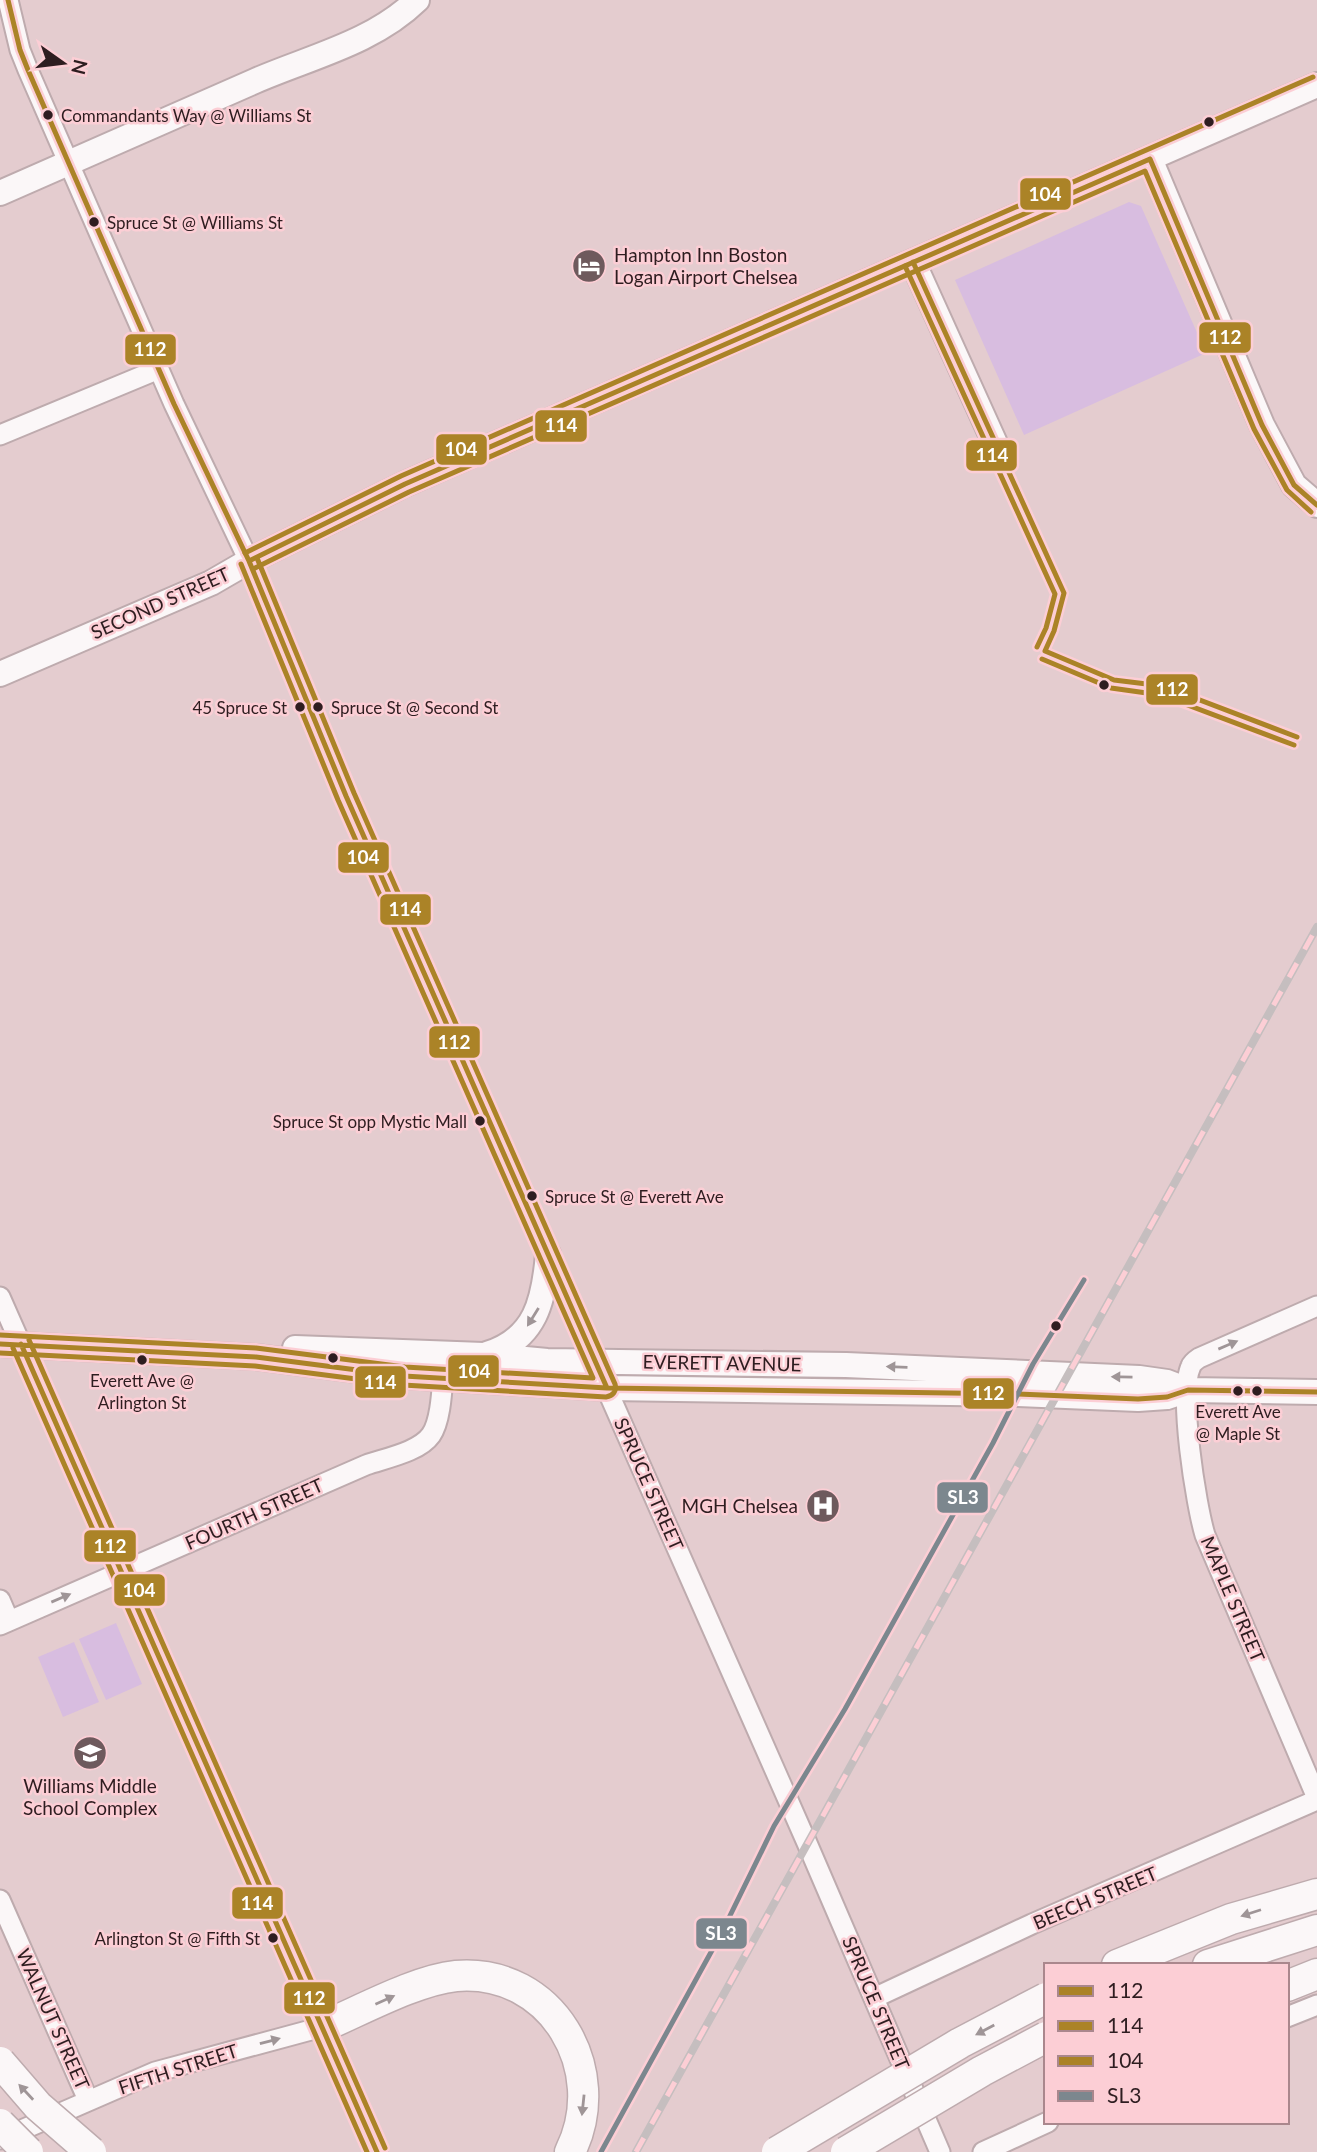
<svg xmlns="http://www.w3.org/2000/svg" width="1317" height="2152" font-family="Lato,sans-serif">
<rect width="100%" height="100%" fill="#e4cccf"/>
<path fill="#d8bde0" d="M1129,202L1141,206L1206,353L1024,435L955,280Z
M116,1623L142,1684L106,1700L79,1639Z
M74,1642L99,1702L63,1717L38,1657Z"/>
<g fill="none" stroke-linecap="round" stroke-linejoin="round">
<g stroke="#beabae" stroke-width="23">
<path id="minor" d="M8,0L20,50L28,70L174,404L249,561L354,816L807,1843L940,2152
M0,435L159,369
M0,1297L377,2152
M1317,1306L1199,1358C1196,1360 1192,1363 1191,1366C1178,1393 1196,1505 1205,1535L1317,1798
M0,1600L9,1621
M0,1625L366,1465C386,1458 419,1452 431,1435C442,1419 442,1383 444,1364
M0,1900L88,2100
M874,1998L1032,1924L1317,1800
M1287,2017L1317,2005
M1,2139L155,2072L322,2027
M983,2152L1048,2122"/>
</g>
<g stroke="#beabae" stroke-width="28">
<path id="major" d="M1150,159L1262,425L1294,485L1317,505
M0,193C85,156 170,118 255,81C310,57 373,43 417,0
M913,262L1003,461
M0,674L211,583L249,561L405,484L1317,85
M0,1344L256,1357L404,1376L607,1388L1018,1394L1138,1399L1167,1397L1188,1390L1317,1392
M295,1348L483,1355L547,1361L846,1365L1139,1378L1167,1382L1188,1390
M487,1354C536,1339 544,1300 548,1254"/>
</g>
<g stroke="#beabae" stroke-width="33">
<path id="highway" d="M1117,1965L1231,1919L1317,1894
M1208,1965L1317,1930
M1287,1986L1317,1974
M322,2027C360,2011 416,1980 456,1976C552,1968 611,2070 570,2152"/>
</g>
<use href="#minor" stroke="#fbf7f8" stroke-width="19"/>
<use href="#major" stroke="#fbf7f8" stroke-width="24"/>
<use href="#highway" stroke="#fbf7f8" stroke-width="30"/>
<g stroke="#c5bebf" stroke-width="8">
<path id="rail" d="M636,2152L1317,927"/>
</g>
<use href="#rail" stroke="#fcced5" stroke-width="5" stroke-dasharray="16" stroke-linecap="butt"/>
<g stroke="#beabae" stroke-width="33" stroke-linecap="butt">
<path id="highway-bridge" d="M0,2062L38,2106L91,2152
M0,2124L28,2152
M777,2152L960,2043L1046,1998
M846,2152L982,2071L1046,2037"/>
</g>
<use href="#highway-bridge" stroke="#fbf7f8" stroke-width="30"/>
<g stroke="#fcced5" stroke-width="10">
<path id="bus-1" d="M8,0L20,50L28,70L174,404L249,561L346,796L607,1388
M1150,159L1262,425L1294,485L1317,505
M913,262L1064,593L1054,631L1045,651
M249,561L405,484L1150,159
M1045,651L1114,680L1163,686L1297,737
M0,1344L256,1357L404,1376L607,1388L1018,1394L1138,1399L1167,1397L1188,1390L1317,1392
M21,1344L377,2152"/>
</g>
<g stroke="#fcced5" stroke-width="10">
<path id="bus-2" d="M905,266L1055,594L1046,628L1037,647
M253,569L409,492L1145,171L1254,429L1287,490L1311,512
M1042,659L1111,688L1161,695L1294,745
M13,1348L367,2152
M0,1353L255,1366L403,1385L606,1397C613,1396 617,1391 615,1384L354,793L257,558"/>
</g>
<g stroke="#fcced5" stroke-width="10">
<path id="bus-3" d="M245,553L401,476L1313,77
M0,1335L256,1348L405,1367L593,1378L338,800L241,564
M29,1340L385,2148"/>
</g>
<g stroke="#fcced5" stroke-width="10">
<path id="bus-4" d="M601,2152L721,1934L774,1826L845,1709L993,1443L1033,1364L1084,1280"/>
</g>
<use href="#bus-1" stroke="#ab8327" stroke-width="5"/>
<use href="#bus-2" stroke="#ab8327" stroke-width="5"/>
<use href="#bus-3" stroke="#ab8327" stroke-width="5"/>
<use href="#bus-4" stroke="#7c878e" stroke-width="5"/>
</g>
<defs><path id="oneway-solid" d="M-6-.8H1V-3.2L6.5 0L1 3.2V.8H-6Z" transform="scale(1.75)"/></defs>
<g fill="#9f9597">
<use href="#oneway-solid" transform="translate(533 1317) rotate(122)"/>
<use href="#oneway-solid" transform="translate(1228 1345) rotate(-23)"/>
<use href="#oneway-solid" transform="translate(897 1367) rotate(-178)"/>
<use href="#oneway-solid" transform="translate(1122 1377) rotate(-179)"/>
<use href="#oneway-solid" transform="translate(61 1598) rotate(-23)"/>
<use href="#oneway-solid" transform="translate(1251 1913) rotate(162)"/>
<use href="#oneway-solid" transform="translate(385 2000) rotate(-24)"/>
<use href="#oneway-solid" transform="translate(985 2030) rotate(152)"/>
<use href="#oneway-solid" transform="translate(270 2041) rotate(-15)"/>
<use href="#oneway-solid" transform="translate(26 2092) rotate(-133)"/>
<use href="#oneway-solid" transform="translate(583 2105) rotate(96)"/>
</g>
<defs>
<g id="hotel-disc" transform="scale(1.75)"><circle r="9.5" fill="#6e5a5d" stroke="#fcced5"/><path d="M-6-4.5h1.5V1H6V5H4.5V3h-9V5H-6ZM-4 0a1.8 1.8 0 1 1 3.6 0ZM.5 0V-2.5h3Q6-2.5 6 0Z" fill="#fff"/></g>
<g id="hospital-disc" transform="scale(1.75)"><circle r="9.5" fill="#6e5a5d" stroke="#fcced5"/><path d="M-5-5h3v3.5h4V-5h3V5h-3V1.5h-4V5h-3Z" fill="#fff"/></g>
<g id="school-disc" transform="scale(1.75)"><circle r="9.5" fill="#6e5a5d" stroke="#fcced5"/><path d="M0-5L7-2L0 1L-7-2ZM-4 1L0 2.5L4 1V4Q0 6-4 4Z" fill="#fff"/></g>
</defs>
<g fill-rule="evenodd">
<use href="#hotel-disc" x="589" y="266"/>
<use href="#hospital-disc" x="823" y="1506"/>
<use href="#school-disc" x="90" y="1753"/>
</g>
<g fill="#2e1d20" stroke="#fcced5" stroke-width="2.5">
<circle cx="48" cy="115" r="6"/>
<circle cx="1209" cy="122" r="6"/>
<circle cx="94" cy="222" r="6"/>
<circle cx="1104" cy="685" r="6"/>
<circle cx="300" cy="707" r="6"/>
<circle cx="318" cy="707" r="6"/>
<circle cx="480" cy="1121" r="6"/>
<circle cx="532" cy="1196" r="6"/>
<circle cx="1056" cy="1326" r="6"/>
<circle cx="333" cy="1358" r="6"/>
<circle cx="142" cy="1360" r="6"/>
<circle cx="1238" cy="1391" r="6"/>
<circle cx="1257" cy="1391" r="6"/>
<circle cx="273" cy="1938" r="6"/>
</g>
<g text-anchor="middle" stroke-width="5" stroke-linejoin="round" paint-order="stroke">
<g font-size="17" fill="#2e1d20" stroke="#fcced5" text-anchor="start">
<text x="61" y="122">Commandants Way @ Williams St</text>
<text x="107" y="229">Spruce St @ Williams St</text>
<text x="287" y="714" text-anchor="end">45 Spruce St</text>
<text x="331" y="714">Spruce St @ Second St</text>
<text x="467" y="1128" text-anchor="end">Spruce St opp Mystic Mall</text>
<text x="545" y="1203">Spruce St @ Everett Ave</text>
<text x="142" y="1387" text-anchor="middle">Everett Ave @<tspan x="142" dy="22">Arlington St</tspan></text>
<text x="1238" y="1418" text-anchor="middle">Everett Ave<tspan x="1238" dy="22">@ Maple St</tspan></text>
<text x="260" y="1945" text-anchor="end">Arlington St @ Fifth St</text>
</g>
<g font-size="19" fill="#2e1d20" stroke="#fcced5" text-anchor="start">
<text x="614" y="262">Hampton Inn Boston<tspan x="614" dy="22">Logan Airport Chelsea</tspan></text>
<text x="798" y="1513" text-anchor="end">MGH Chelsea</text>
<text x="90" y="1793" text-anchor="middle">Williams Middle<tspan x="90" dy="22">School Complex</tspan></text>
</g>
<g font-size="19" fill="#2e1d20" stroke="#fcced5">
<text transform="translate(160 603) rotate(-24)" y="7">SECOND STREET</text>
<text transform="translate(722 1363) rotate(1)" y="7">EVERETT AVENUE</text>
<text transform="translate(649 1484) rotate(66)" y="7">SPRUCE STREET</text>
<text transform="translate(254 1514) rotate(-24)" y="7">FOURTH STREET</text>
<text transform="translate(1233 1599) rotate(67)" y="7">MAPLE STREET</text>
<text transform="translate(1095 1898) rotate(-23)" y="7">BEECH STREET</text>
<text transform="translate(876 2003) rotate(67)" y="7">SPRUCE STREET</text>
<text transform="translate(53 2019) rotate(66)" y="7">WALNUT STREET</text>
<text transform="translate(178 2069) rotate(-18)" y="7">FIFTH STREET</text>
</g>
</g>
<g stroke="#fcced5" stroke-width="2.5">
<rect x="1019" y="177" width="53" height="34" rx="7" fill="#ab8327"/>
<rect x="1198" y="321" width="54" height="33" rx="7" fill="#ab8327"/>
<rect x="124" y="333" width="53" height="33" rx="7" fill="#ab8327"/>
<rect x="534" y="409" width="54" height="34" rx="7" fill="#ab8327"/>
<rect x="435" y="433" width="53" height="33" rx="7" fill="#ab8327"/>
<rect x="965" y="439" width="53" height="33" rx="7" fill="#ab8327"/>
<rect x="1145" y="673" width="54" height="33" rx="7" fill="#ab8327"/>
<rect x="337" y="841" width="53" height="33" rx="7" fill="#ab8327"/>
<rect x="379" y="893" width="53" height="33" rx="7" fill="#ab8327"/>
<rect x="428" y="1025" width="53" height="34" rx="7" fill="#ab8327"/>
<rect x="447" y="1354" width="53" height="34" rx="7" fill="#ab8327"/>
<rect x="354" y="1365" width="53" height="34" rx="7" fill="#ab8327"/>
<rect x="962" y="1377" width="53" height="33" rx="7" fill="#ab8327"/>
<rect x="936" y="1481" width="53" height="33" rx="7" fill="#7c878e"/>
<rect x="83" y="1529" width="54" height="34" rx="7" fill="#ab8327"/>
<rect x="113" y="1573" width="53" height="34" rx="7" fill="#ab8327"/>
<rect x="231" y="1886" width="53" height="34" rx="7" fill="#ab8327"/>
<rect x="695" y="1917" width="53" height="33" rx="7" fill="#7c878e"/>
<rect x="283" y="1981" width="53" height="34" rx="7" fill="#ab8327"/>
</g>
<g font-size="19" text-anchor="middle" font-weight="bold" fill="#fff">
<text x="1045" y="201">104</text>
<text x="1225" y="344">112</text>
<text x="150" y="356">112</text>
<text x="561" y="432">114</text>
<text x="461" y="456">104</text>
<text x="992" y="462">114</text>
<text x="1172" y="696">112</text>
<text x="363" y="864">104</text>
<text x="405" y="916">114</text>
<text x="454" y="1049">112</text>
<text x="474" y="1378">104</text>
<text x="380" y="1389">114</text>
<text x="988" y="1400">112</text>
<text x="963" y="1504">SL3</text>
<text x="110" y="1553">112</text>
<text x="139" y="1597">104</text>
<text x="257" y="1910">114</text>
<text x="721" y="1940">SL3</text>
<text x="309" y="2005">112</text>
</g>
<rect x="1044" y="1963" width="245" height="161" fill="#fcced5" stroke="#aa878d" stroke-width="2"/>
<rect x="1058" y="1986" width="35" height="10" fill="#ab8327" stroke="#aa878d" stroke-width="2"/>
<text x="1107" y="1998" font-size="21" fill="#2e1d20">112</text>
<rect x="1058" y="2021" width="35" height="10" fill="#ab8327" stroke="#aa878d" stroke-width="2"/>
<text x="1107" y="2033" font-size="21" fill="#2e1d20">114</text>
<rect x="1058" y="2056" width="35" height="10" fill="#ab8327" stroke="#aa878d" stroke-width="2"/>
<text x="1107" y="2068" font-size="21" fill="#2e1d20">104</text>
<rect x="1058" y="2091" width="35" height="10" fill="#7c878e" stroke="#aa878d" stroke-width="2"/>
<text x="1107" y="2103" font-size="21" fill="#2e1d20">SL3</text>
<g transform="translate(63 63) rotate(104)" stroke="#fcced5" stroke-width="5" paint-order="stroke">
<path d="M0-5L12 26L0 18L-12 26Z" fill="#2e1d20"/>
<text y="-10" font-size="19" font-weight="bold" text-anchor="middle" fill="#2e1d20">N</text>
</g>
</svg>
